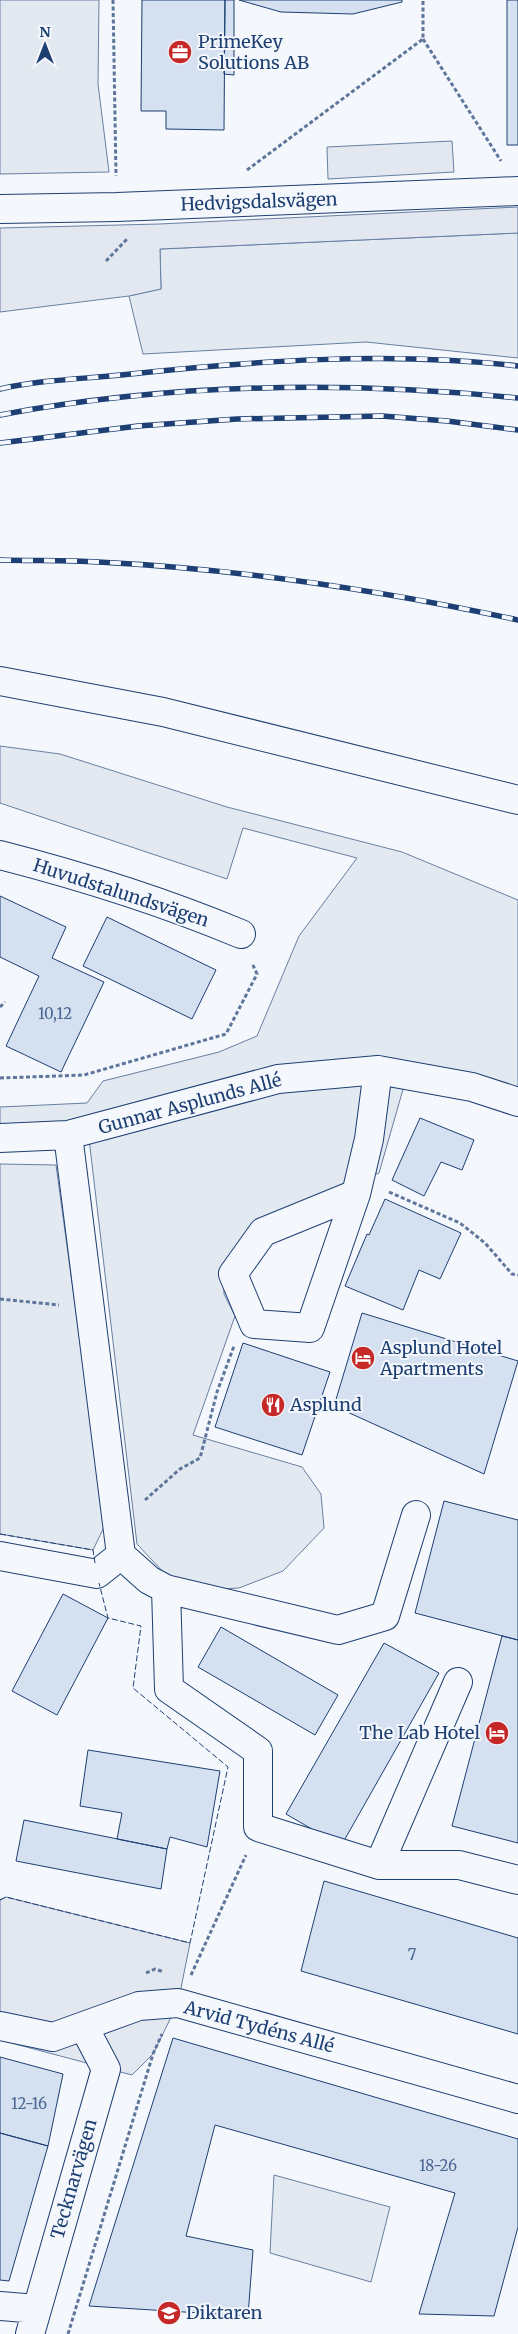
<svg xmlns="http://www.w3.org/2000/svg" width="518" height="2334" font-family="Merriweather,serif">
<rect width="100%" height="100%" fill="#f4f7fb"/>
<path fill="#e3e9f0" stroke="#687fa3" d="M0,0H99L98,84L109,172L0,174Z
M518,233V358L366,342L143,354L129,296L161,289L160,249Z
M0,746L60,754L227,807L402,852L518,900V1090L410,1065L379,1173L255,1225L224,1266V1294L235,1316L193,1435L302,1467L321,1494L324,1528L283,1571L239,1588L181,1591L137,1544L87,1122L0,1126V1107L87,1103L103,1081L219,1052L257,1036L299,936L357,858L243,828L227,879L0,803Z
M0,1164L56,1165L105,1525L93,1550L0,1534Z
M274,2175L390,2207L371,2282L270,2253Z"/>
<path fill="#e3e8f0" stroke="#687fa3" d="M452,141L454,172L328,179L327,147Z
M518,207V233L160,249L161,289L129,296L0,312V228L159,224Z
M6,1897L190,1943L178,2003L153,2054L132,2075L0,2040V1900Z"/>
<path fill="#d5e0f0" stroke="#1d3f73" d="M142,0H225L224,130L166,129V111H141Z
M225,0H234V75L224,74Z
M239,0H402V2L353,14L281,12Z
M507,0H518V145H507Z
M0,896L66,927L52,958L104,982L61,1072L6,1046L39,976L0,957Z
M107,917L216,970L192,1019L83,966Z
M420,1118L474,1140L462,1170L441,1162L424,1196L392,1180Z
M385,1199L461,1233L440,1279L419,1270L403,1310L345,1286L367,1234L369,1235Z
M362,1313L518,1361L484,1474L334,1406Z
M243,1343L330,1372L302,1455L215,1427Z
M444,1501L518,1520V1640L415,1613Z
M63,1594L108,1618L57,1715L12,1691Z
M221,1627L338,1695L315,1735L198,1667Z
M502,1636L518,1640V1843L452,1826Z
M384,1643L439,1673L341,1846L286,1814Z
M88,1750L220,1771L207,1847L170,1837L167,1849L117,1839L122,1813L80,1806Z
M24,1820L167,1849L161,1889L16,1861Z
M324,1881L518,1938V2034L301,1971Z
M173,2038L518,2139V2227L494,2316L419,2314L455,2193L215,2125L186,2236L253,2250L248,2316L89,2306Z
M0,2057L63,2074L48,2146L0,2133Z
M0,2133L48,2146L9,2281L0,2280Z"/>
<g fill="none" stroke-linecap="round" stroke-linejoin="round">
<g stroke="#1d3f73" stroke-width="30">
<path id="minor" d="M0,209L117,207L518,191
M0,681L163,712L518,800
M0,855C82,876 162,901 241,934
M68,1135L278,1079L378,1070L472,1087L518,1102
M0,1138L68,1135L121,1555L149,1580L166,1589L169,1689L258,1751V1827L379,1865H459L518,1880
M356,1194L263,1232L233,1274L254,1324L310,1328L356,1194L369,1139L378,1070
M0,1556L97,1574L121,1555
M166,1589L338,1630L385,1616L416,1515
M379,1865L458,1682
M0,2026L53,2037L139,2006L178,2003L518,2099
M0,2306L37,2309
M30,2334L106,2069L84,2027"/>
</g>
<path stroke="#5e769c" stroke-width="3" stroke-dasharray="4 2.5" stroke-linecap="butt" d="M113,0L116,176
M423,39L501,161
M247,170L423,39V0
M106,261L128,238
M0,1007L5,1002
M0,1078L84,1075L226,1034L257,974L252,963
M389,1192L460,1223L485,1243L512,1274L518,1275
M0,1299L59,1305
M145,1500L180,1469L200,1458L217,1392L234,1346
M146,1973L155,1969L164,1972
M191,1975L246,1855
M68,2334L153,2054L162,2034"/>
<use href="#minor" stroke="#f4f7fb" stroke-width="28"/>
<g stroke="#1d3f73" stroke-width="5.5">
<path id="rail" d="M0,389C39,380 81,379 121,375C249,361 390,351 518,366
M0,415C170,383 347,381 518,398
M0,443L138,426L237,419L382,416L447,421L518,430
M0,560C33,561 66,560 98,562C240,569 380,590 518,620"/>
</g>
<use href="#rail" stroke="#f4f7fb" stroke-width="4" stroke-dasharray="11" stroke-linecap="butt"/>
<path stroke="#1d3f73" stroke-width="1" stroke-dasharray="6 2.5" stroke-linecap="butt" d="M0,1534L93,1550L95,1563
M0,1900L6,1897L190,1943L228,1767L133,1688L141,1626L108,1618L99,1583"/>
</g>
<defs>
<g id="office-disc" transform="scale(1.25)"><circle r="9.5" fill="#c62828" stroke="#f4f7fb"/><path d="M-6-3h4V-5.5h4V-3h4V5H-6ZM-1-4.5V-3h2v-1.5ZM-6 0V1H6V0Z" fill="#fff"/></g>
<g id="hotel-disc" transform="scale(1.25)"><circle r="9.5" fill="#c62828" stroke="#f4f7fb"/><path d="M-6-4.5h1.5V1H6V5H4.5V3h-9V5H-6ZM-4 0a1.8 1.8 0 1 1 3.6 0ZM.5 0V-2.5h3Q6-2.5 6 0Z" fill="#fff"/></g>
<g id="restaurant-disc" transform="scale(1.25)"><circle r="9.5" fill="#c62828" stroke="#f4f7fb"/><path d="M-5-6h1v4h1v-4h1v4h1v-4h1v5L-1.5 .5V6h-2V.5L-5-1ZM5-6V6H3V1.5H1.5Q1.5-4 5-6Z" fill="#fff"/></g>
<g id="school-disc" transform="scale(1.25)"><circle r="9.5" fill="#c62828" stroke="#f4f7fb"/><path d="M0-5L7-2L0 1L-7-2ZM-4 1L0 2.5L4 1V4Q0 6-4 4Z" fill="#fff"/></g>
</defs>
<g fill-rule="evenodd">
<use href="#office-disc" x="180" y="52"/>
<use href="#hotel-disc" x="363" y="1358"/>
<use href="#restaurant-disc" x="273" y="1405"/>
<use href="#hotel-disc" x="497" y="1733"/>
<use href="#school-disc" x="169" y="2313"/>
</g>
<g text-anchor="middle" stroke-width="4" stroke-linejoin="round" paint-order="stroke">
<g font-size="15" fill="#4b6792">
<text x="55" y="1019">10,12</text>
<text x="412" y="1960">7</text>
<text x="29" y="2109">12-16</text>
<text x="438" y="2171">18-26</text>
</g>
<g font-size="18" fill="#1d3f73" stroke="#f4f7fb" text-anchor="start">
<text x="198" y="48">PrimeKey<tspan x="198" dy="21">Solutions AB</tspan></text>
<text x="380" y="1354">Asplund Hotel<tspan x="380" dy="21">Apartments</tspan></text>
<text x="290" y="1411">Asplund</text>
<text x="480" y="1739" text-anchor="end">The Lab Hotel</text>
<text x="186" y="2319">Diktaren</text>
</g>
<g font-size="18" fill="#1d3f73" stroke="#f4f7fb">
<text transform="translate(259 202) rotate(-2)" y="6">Hedvigsdalsvägen</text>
<text transform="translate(121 893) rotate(18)" y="6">Huvudstalundsvägen</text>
<text transform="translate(190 1104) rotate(-15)" y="6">Gunnar Asplunds Allé</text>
<text transform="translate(259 2027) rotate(15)" y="6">Arvid Tydéns Allé</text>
<text transform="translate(74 2179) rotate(-74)" y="6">Tecknarvägen</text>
</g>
</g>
<g transform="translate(45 45)" stroke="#f4f7fb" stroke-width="4" paint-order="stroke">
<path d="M0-4L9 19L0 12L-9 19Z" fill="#1d3f73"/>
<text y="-8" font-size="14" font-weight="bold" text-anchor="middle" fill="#1d3f73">N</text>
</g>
</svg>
